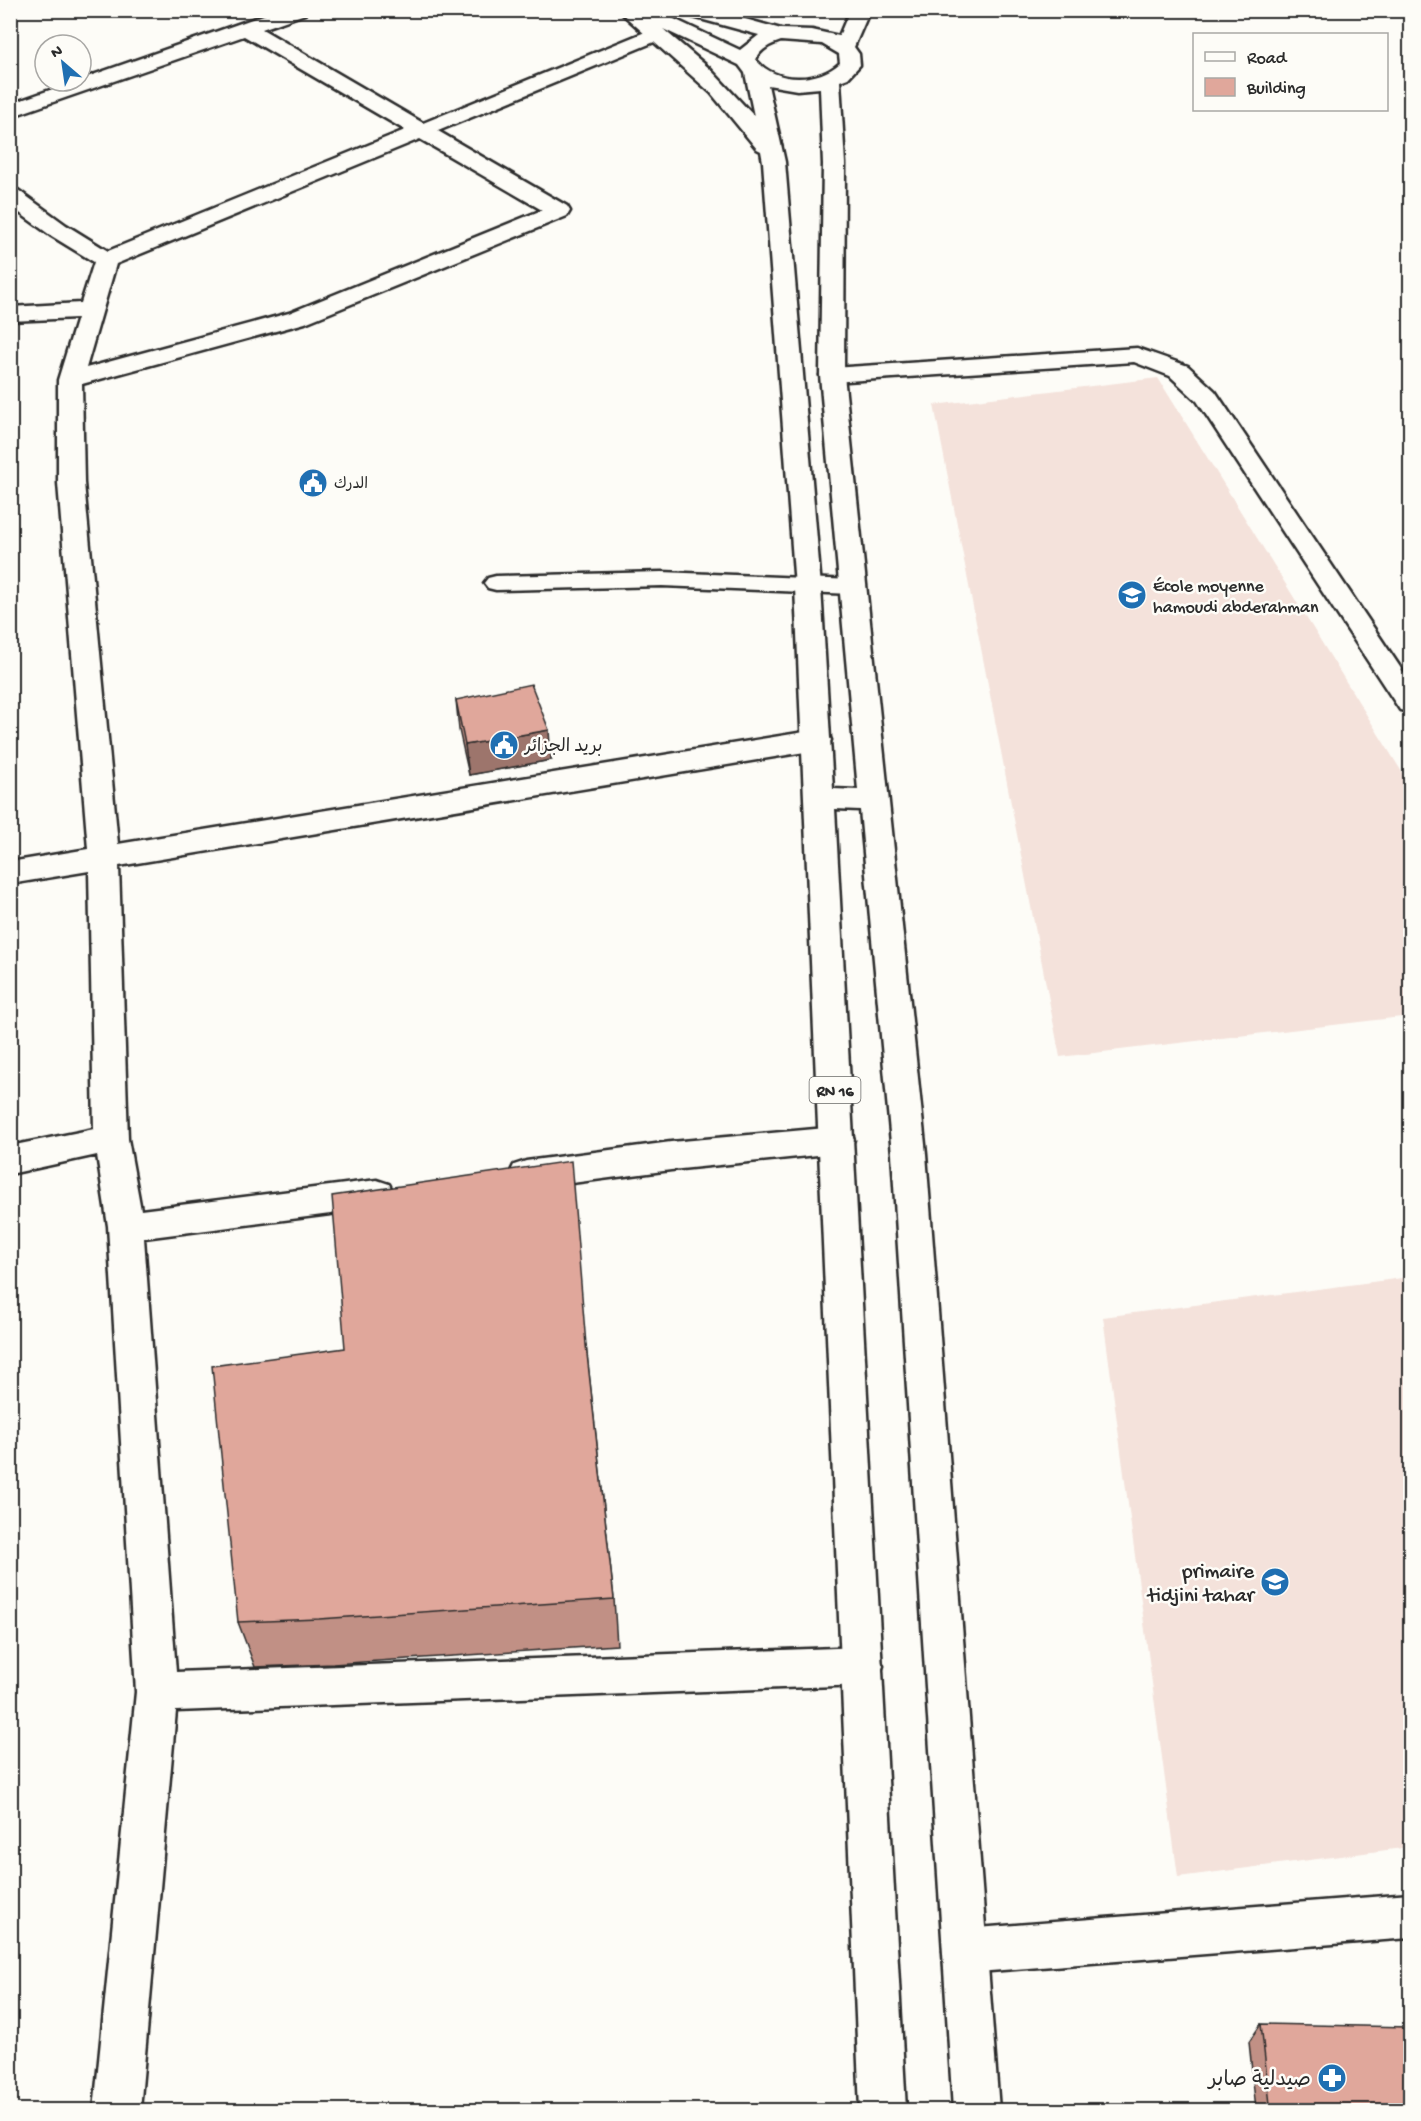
<svg xmlns="http://www.w3.org/2000/svg" width="1421" height="2121" font-family="'Gochi Hand','Playpen Sans Arabic',sans-serif">
<rect width="100%" height="100%" fill="#fdfcf7"/>
<filter id="ink" filterUnits="userSpaceOnUse"><feTurbulence type="fractalNoise" baseFrequency=".0167" numOctaves="2"/><feDisplacementMap in="SourceGraphic" scale="12" xChannelSelector="R" yChannelSelector="G"/><feConvolveMatrix kernelMatrix="1 2 1 2 8 2 1 2 1" color-interpolation-filters="sRGB"/></filter>
<g filter="url(#ink)">
<path fill="#f4e2db" d="M1158,378L1410,785V1016L1060,1057L934,405Z
M1410,1277V1847L1178,1877L1103,1317Z"/>
<g fill="none" stroke-linecap="round" stroke-linejoin="round">
<g stroke="#2b2b2b" stroke-width="5">
<path id="lane" d="M662,572L853,580L861,582L865,587L861,592L853,594L662,586L496,590L488,588L484,583L488,578L496,576Z"/>
</g>
<g stroke="#2b2b2b" stroke-width="5">
<path id="street" d="M278,10H307L305,14L262,29L423,123L650,30H664L667,34L664,38L438,131L567,206L570,211L567,216L305,323L82,384L84,483L118,844L817,730L827,733L831,740L827,747L817,750L119,866L128,1139L141,1210L377,1180L389,1184L394,1194L389,1204L377,1208L144,1238L176,1672L863,1647L877,1652L883,1666L877,1680L863,1685L176,1711L140,2110H94L136,1692L108,1226L97,1155L10,1174V1146L94,1129L89,871L10,884V862L88,849L58,483V380L77,318L10,321V307L81,303L94,262L50,235L10,206V189L18,190L66,225L108,251L405,130L244,36L10,117V104ZM420,139L542,210L289,313L86,368L116,264Z
M1137,348L1188,366L1215,391L1410,682V712L1400,710L1197,401L1170,376L1134,362L832,382L823,380L820,375L823,370L832,368Z
M837,1127L849,1130L854,1140L849,1150L837,1153L671,1170L526,1189L514,1185L509,1175L514,1165L526,1161L671,1142Z"/>
</g>
<g stroke="#2b2b2b" stroke-width="5">
<path id="secondary" d="M1410,1894V1938L965,1973L949,1967L943,1951L949,1935L965,1929Z"/>
</g>
<g stroke="#2b2b2b" stroke-width="5">
<path id="primary" d="M618,10L657,11L740,50L759,35L682,14L680,10H713L781,29L812,30L839,36L850,10H870L854,47L859,54L860,65L848,78L840,81L845,164L844,375L926,1154L999,2110H953L892,1154L860,810L835,809L906,2110H860L795,587L763,162L761,151L757,149L711,93ZM663,29L739,65L745,73L754,116L709,68ZM781,41L822,44L839,54L840,63C818,83 776,84 756,60C760,49 770,45 781,41ZM768,85L797,90L820,88L823,164L820,375L858,790L833,789L821,587L785,162Z"/>
</g>
<use href="#lane" fill="#fdfcf7" fill-rule="evenodd"/>
<use href="#street" fill="#fdfcf7" fill-rule="evenodd"/>
<use href="#secondary" fill="#fdfcf7" fill-rule="evenodd"/>
<use href="#primary" fill="#fdfcf7" fill-rule="evenodd"/>
</g>
<path fill="#c19085" stroke="#2b2b2b" stroke-width="1.5" d="M456,700L551,760L469,775L459,730Z
M586,1345L614,1599L617,1645L333,1664L255,1667L238,1622Z
M1261,2024L1410,2110H1256L1249,2042Z"/>
<path fill="#9d756c" stroke="#2b2b2b" stroke-width="1.5" d="M549,730L551,760L469,775L465,745Z"/>
<path fill="#e0a79b" stroke="#2b2b2b" stroke-width="1.5" d="M531,684L549,730L465,745L456,700Z
M571,1161L586,1345L614,1599L319,1619L238,1622L212,1366L345,1348L332,1196Z
M1261,2024L1410,2027V2110L1270,2104Z"/>
</g>
<defs>
<g id="civic-disc" transform="scale(1.5)"><circle r="9.5" fill="#1f6fb2" stroke="#fdfcf7"/><path d="M-.6-6.5H3V-4.5H.6V-3L4-1V1h2V6H-6V1h2V-1L-.6-3ZM-1.2 2.5V6h2.4V2.5Z" fill="#fff"/></g>
<g id="school-disc" transform="scale(1.5)"><circle r="9.5" fill="#1f6fb2" stroke="#fdfcf7"/><path d="M0-5L7-2L0 1L-7-2ZM-4 1L0 2.5L4 1V4Q0 6-4 4Z" fill="#fff"/></g>
<g id="pharmacy-disc" transform="scale(1.5)"><circle r="9.5" fill="#1f6fb2" stroke="#fdfcf7"/><path d="M-2-6h4v4h4v4h-4v4h-4v-4h-4v-4h4Z" fill="#fff"/></g>
</defs>
<g fill-rule="evenodd">
<use href="#civic-disc" x="313" y="483"/>
<use href="#school-disc" x="1132" y="595"/>
<use href="#civic-disc" x="504" y="745"/>
<use href="#school-disc" x="1275" y="1582"/>
<use href="#pharmacy-disc" x="1332" y="2078"/>
</g>
<g text-anchor="middle" stroke-width="5" stroke-linejoin="round" paint-order="stroke">
<g font-size="15" fill="#2b2b2b" stroke="#fdfcf7" text-anchor="start">
<text x="334" y="488">الدرك</text>
</g>
<rect fill="#fdfcf7" stroke="#6a6a68" stroke-width="1.5" x="809.5" y="1077" width="51" height="26" rx="4.5"/>
<g font-size="16" font-weight="bold" fill="#2b2b2b">
<text x="835" y="1096">RN 16</text>
</g>
<g font-size="18" fill="#2b2b2b" stroke="#fdfcf7" text-anchor="start">
<text x="1153" y="591">École moyenne<tspan x="1153" dy="21">hamoudi abderahman</tspan></text>
<text x="525" y="751">بريد الجزائر</text>
</g>
<g font-size="21" fill="#2b2b2b" stroke="#fdfcf7" text-anchor="end">
<text x="1254" y="1577">primaire<tspan x="1254" dy="24">tidjini tahar</tspan></text>
<text x="1311" y="2085">صيدلية صابر</text>
</g>
</g>
<rect width="1421" height="2121" fill="none" stroke="#fdfcf7" stroke-width="36"/>
<rect x="18" y="18" width="1385" height="2085" fill="none" stroke="#2b2b2b" stroke-width="2" filter="url(#ink)"/>
<rect x="1193" y="33" width="195" height="78" fill="#fdfcf7" stroke="#a9a8a5" stroke-width="1.5"/>
<rect x="1205" y="52" width="30" height="9" fill="#fdfcf7" stroke="#a9a8a5" stroke-width="1.5"/>
<text x="1247" y="63" font-size="18" fill="#2b2b2b">Road</text>
<rect x="1205" y="78" width="30" height="18" fill="#e0a79b" stroke="#a9a8a5" stroke-width="1.5"/>
<text x="1247" y="93" font-size="18" fill="#2b2b2b">Building</text>
<g transform="translate(63 63) rotate(331)"><circle r="28" fill="#fdfcf7" stroke="#a9a8a5" stroke-width="1.5"/>
<path d="M0-4.5L10 22L0 15L-10 22Z" fill="#1f6fb2"/>
<text y="-9" font-size="16" font-weight="bold" text-anchor="middle" fill="#2b2b2b">N</text>
</g>
</svg>
